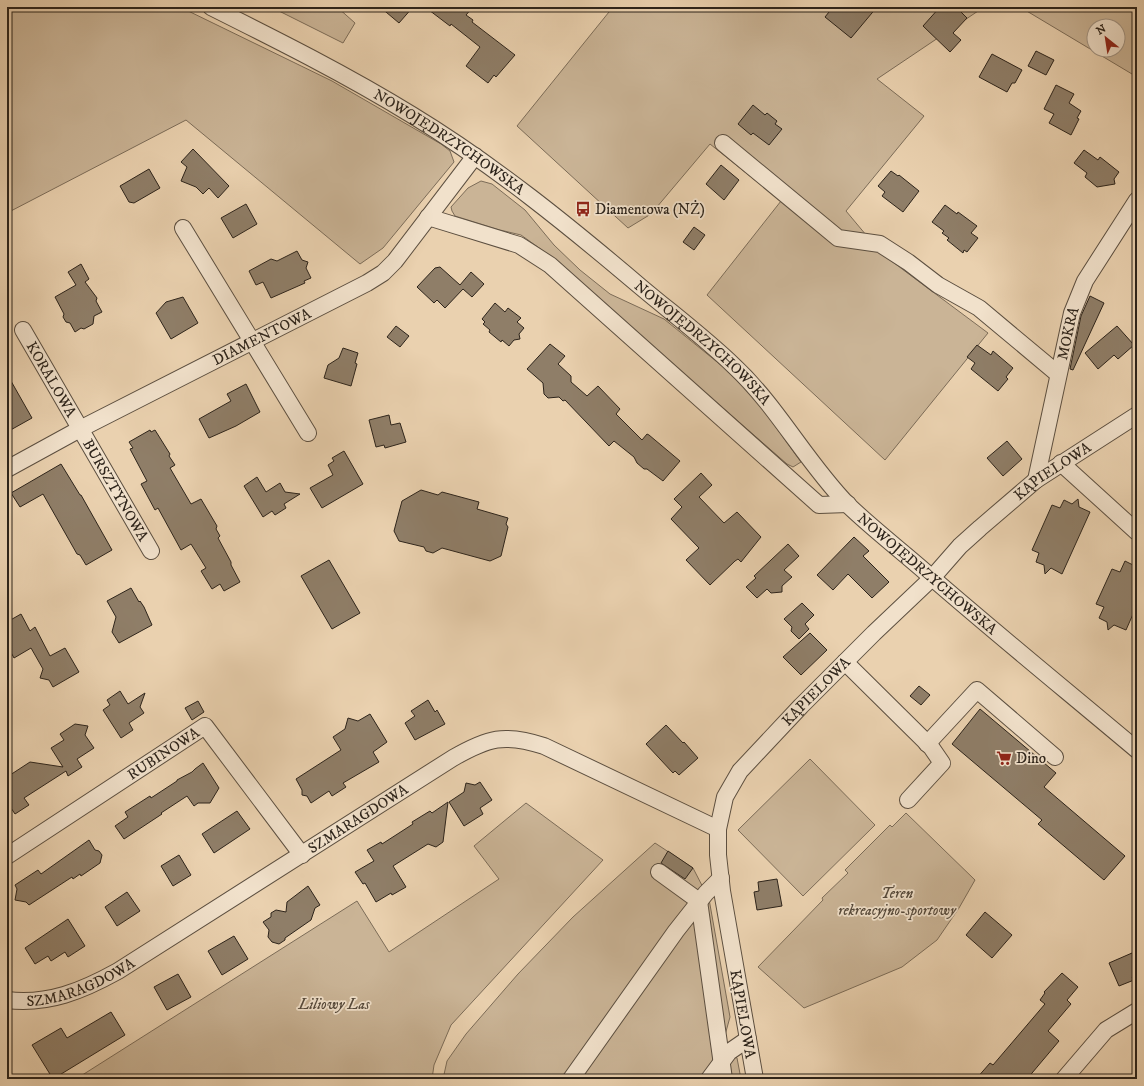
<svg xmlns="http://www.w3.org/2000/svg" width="1144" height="1086" font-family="'IM FELL DW Pica',serif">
<rect width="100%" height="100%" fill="#ead1af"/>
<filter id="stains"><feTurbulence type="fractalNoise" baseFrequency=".005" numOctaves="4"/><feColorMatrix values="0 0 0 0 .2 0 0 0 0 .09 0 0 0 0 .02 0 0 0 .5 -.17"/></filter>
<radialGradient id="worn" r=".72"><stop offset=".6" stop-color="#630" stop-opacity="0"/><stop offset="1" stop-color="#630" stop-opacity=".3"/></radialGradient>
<path fill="#cab496" stroke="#7c6c58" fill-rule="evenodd" d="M7,7H180L332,81L441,144L450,151L454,162L383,248L360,264L186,120L7,213Z
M271,7H337L355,23L343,43Z
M613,7H984L877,79L924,116L846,211L882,254L988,333L885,460L707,295L781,201L710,144L651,214L628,228L517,126Z
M1020,7H1137V77ZM1094,26H1118V50H1094Z
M481,181L492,184L525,210L554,245L580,270L610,294L664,319L727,370L760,405L801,462L793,467L787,464L542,250L521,235L500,230L455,216L452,211L451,207L468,188Z
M810,759L875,825L803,896L738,830Z
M526,803L603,860L451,1025L434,1065L432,1079H76L357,901L389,952L499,879L474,846Z
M906,813L975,880L959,908L937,940L902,967L804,1008L758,967L823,900L822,898L848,873L845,870L890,825L892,827Z
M655,843L693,868L709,899L730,1017L722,1046L737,1058L741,1079H443L447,1061L466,1034L518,974L573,917Z"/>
<path fill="#8f7e68" stroke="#2d241b" d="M380,7H413L399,23Z
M425,7H473L466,15L473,20L472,22L515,55L496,77L494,75L488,83L466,66L480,47L451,24L450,26Z
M833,7H877L851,38L825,17Z
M940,7H956L967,18L953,33L961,40L950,52L923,26Z
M1036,51L1054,60L1046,75L1028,66Z
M992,54L1022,70L1015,83H1012L1007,92L979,77Z
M1056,85L1074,94L1069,103L1081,111L1077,118L1079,119L1071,135L1049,123L1054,114L1044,109Z
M753,105L765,115L767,113L777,121L775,124L782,129L769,145L753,133L751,135L738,124Z
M193,149L229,186L218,198L209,188L203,194L196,187L181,181L187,167L181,162Z
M1084,150L1098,160L1100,157L1119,172L1114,179L1115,184L1097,187L1085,177L1087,173L1074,163Z
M721,165L739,180L724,200L706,184Z
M149,169L160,188L134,203L129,202L120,186Z
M891,171L898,176L899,175L919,191L903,212L882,196L885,192L878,186Z
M246,204L257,224L233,238L221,218Z
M945,205L957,214L958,212L977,226L971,233L978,238L967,252L964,250L963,253L947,240L949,238L942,233L944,231L932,222Z
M694,227L705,235L694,250L683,242Z
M297,251L302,260L308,262L306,268L311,278L304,281L305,283L271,298L263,282L256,285L249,271L271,259L277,261Z
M81,264L89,279L85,282L97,298L96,301L102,312L94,316L93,324L84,329L81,328L75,332L70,323L66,322L63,317L64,314L55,297L76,285L68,272Z
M440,267L460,285L471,272L484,284L472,297L463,289L445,308L437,300L434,303L417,287L435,268Z
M1090,296L1104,303L1073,370L1070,369L1081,316Z
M183,297L198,323L171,339L156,313L166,302Z
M495,303L505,312L508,308L521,318L517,322L524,328L519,334L520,339L514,340L509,346L502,340L501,342L489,332L490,330L483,324L485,322L482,319Z
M396,326L409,336L400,347L387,337Z
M1117,326L1134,345L1118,359L1114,355L1098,369L1085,353Z
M550,344L565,356L558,364L571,376V382L587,396L598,386L620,409L616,414L642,440L647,434L649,435L680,461L663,481L647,469H644L637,463L634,457L614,441L609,446L565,400L563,401L559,397L548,398L544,394L543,383L527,369Z
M977,345L991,355L993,351L1013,368L1006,377L1008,379L998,391L971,369L975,363L967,357Z
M343,348L358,353L355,363L357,364L351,386L324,378L328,365L339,358Z
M7,374L32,418L7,432Z
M246,384L260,412L236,426L209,438L199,419L231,401L227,394Z
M389,415L391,425L400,423L406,442L385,448L384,445L376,447L369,420Z
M150,430L151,432L155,430L170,454L169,456L175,465L170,468L191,504L201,499L217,526L216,529L220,536L218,538L231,562V565L240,582L224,591L220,584L212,589L201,571L206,568L191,544L181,550L158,508L155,510L141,484L147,481L130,449L133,448L129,442Z
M1007,441L1022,459L1003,476L987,458Z
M344,451L363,484L322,508L310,488L333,475L328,465L334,461L332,458Z
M61,464L80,495H81L112,550L86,565L80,555L77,554L43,494L20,507L11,493Z
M701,473L712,485L699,497L724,523L737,512L761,537L741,562L738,559L735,561L710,585L686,560L699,548L671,519L682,507L674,499Z
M257,477L266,492L280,483L285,492L300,494L284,504L286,508L275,515L272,511L263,517L244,486Z
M421,490L438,495L442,492L479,502L477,509L508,518L506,524L508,527L501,556L490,561L442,548L433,553L426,551L424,547L399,541L394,531L402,501Z
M1078,499L1079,507L1090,512L1062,574L1051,568L1045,574L1044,565L1036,562L1039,553L1032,550L1052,505L1060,508L1064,500L1072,504Z
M854,537L869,551L863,556L889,582L872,598L848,574L833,590L817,575Z
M788,544L799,556L784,570L792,577L782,586V592L771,593L767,589L757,598L746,587L756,578L754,576Z
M329,560L360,613L332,629L301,576Z
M1125,561L1137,567V605L1126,630L1114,625L1108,630L1107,622L1099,618L1104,607L1096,604L1112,569L1120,572Z
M131,588L139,602L140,601L144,607L152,625L119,643L112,632L116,617L107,601Z
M802,603L814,615L805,624L809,629L799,639L791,631L792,627L784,619Z
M21,614L30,631L35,627L50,656L65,648L79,672L53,687L49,680L40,678L43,669L31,648L14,658L7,645V622Z
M810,633L827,650L801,675L783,657Z
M919,686L930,695L921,705L910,696Z
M120,691L128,704L145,693L140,707L144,713L129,723L133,730L121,738L103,710L110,705L107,700Z
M428,700L435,712L437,710L445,724L415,740L405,723L415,716L411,711Z
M198,701L204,712L192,720L185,708Z
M980,709L1056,773L1044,787L1125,856L1104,880L1038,824L1042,820L952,744Z
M370,714L387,742L373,752L379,762L343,783L346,787L332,796L329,791L311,803L307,796L302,795V790L296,779L341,750L333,737L345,729L348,718L358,721Z
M75,724L88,726L85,735L94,748L77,759L82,767L68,776L66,771L24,798L29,805L15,814L7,802V777L30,762L63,767L51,748L64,740L60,734Z
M666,725L683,743L684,742L698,758L679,775L675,771L673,773L646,744Z
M203,763L219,788L210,803H198L194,806L187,796L161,813L162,814L124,839L115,826L128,817L125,812L150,796L151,798L177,781V780L192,772L195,769Z
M480,782L492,800L480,808L483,814L464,826L449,802L464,792L466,783L475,785Z
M448,802L443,842L436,847L428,844L393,866L406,887L392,895L391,893L376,902L365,883L363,884L355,872L374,861L367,850L381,842L382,844L413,824L412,822L430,811L432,813Z
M237,811L250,829L214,853L202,834Z
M89,840L95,850L99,851L102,855L100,863L81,876L80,874L73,879L72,877L29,905L26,902L15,900L17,889L15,885L38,870L41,874Z
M668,851L693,868L685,879L661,863Z
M179,855L191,875L173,886L161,866Z
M777,879L782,906L757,910L754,892L759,891L758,882Z
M308,886L320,905L315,908L311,920L285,938V940L279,944L272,942L268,937L269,930L263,922L271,917V913L276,910L286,912L287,902Z
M127,892L140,911L117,926L105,907Z
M985,912L1012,935L992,958L966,935Z
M68,919L85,946L68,957L65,952L51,961L48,956L35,964L25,948Z
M234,936L248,959L222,975L208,951Z
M1132,953L1137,964V975L1132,977L1134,980L1119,986L1109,963Z
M1062,973L1078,987L1067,1000L1071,1004L1048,1031L1059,1041L1027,1079H976L990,1063L993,1065L1045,1004L1040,1000L1045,993L1044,992Z
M178,974L191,997L167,1010L154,987Z
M111,1012L125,1035L53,1079L32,1045L61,1028L67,1038Z"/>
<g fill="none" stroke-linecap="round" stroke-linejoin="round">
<g stroke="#5c4f40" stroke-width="18">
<g id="minor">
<path id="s1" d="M211,7C279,41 347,75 412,115C494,165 569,226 642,288C673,314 705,338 734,366C778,407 806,462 848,505C874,530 903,552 930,576C998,635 1068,692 1137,750"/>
<path d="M723,143L838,238L880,244L908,262L938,285L979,308L1058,374"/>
<path d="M428,217L519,245L550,265L819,505L848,504"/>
<path d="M183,228L308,433"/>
<path id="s2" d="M23,330L151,551"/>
<path d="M1061,463L1137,532"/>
<path id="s3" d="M7,469L80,429L367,283L383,273L395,261L475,156"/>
<path id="s4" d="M1036,480L1072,313L1085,281L1137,200"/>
<path d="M845,662L931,747L942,763L908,800"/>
<path d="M927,744L977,690L1055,757"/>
<path id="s5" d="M7,856L205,726L302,855"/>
<path d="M659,872L699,901L724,1079"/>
<path id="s6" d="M7,1000C48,1005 82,991 118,971L453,758C488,738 504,733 544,746L718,829"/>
<path d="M571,1079L676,931L706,893L721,878"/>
<path d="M709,1079L729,1052L748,1039"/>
<path id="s7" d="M755,1079L722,891L718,855V829L725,797L740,771L801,706L874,633L932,578L960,546L980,528L1036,480L1137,415"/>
<path d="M1064,1079L1106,1030L1137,1011"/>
</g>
</g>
<use href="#minor" stroke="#f1e1cb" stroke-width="16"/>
</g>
<defs>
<g id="bus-bare" transform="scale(1.2)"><path d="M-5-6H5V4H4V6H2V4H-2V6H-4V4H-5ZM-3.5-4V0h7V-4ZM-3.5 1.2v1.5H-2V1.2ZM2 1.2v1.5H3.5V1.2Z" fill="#8f2418" stroke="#f1e1cb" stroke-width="2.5" paint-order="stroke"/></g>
<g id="supermarket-bare" transform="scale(1.2)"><path d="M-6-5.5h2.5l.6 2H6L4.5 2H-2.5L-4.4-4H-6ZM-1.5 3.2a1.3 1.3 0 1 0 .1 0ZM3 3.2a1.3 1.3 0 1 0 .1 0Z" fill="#8f2418" stroke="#f1e1cb" stroke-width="2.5" paint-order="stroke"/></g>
</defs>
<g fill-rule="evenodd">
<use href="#bus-bare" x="583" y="209"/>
<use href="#supermarket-bare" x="1004" y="758"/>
</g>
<g text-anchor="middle" stroke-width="3.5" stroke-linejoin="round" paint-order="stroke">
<g font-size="15" fill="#2d241b" stroke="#f1e1cb">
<text dy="5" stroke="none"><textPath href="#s1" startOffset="274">NOWOJĘDRZYCHOWSKA</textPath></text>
<text dy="5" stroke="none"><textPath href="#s4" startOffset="150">MOKRA</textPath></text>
<text dy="5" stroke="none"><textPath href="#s3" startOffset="287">DIAMENTOWA</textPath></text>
<text dy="5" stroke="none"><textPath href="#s1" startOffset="598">NOWOJĘDRZYCHOWSKA</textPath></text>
<text dy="5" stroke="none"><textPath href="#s2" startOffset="57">KORALOWA</textPath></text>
<text dy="5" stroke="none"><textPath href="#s7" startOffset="750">KĄPIELOWA</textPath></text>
<text dy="5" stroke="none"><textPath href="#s2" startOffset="185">BURSZTYNOWA</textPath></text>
<text dy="5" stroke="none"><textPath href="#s1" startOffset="922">NOWOJĘDRZYCHOWSKA</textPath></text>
<text dy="5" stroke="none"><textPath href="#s7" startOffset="426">KĄPIELOWA</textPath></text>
<text dy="5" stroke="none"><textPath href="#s5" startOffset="187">RUBINOWA</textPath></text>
<text dy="5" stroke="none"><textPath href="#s6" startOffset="401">SZMARAGDOWA</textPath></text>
<text dy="5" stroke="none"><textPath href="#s6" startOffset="77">SZMARAGDOWA</textPath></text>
<text transform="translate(743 1014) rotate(80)" y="5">KĄPIELOWA</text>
</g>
<g font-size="15" fill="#2d241b" stroke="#f1e1cb" text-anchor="start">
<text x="595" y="214">Diamentowa (NŻ)</text>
<text x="1016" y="763">Dino</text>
</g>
<g font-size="15" font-style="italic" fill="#54483a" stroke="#f1e1cb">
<text x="897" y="898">Teren<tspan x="897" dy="17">rekreacyjno-sportowy</tspan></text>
<text x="334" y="1009">Liliowy Las</text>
</g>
</g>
<rect width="1144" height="1086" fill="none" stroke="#ead1af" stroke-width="24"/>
<rect x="8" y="8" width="1128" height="1070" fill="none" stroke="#2d241b" stroke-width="2"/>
<rect x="12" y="12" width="1120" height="1062" fill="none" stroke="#2d241b"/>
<g transform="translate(1106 38) rotate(330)"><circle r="19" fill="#f1e1cb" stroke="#a39585"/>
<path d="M0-3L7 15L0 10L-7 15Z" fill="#8f2418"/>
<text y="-6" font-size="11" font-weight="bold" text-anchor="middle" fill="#2d241b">N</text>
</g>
<rect width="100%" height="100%" filter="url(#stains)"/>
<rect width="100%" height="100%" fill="url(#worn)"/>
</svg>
